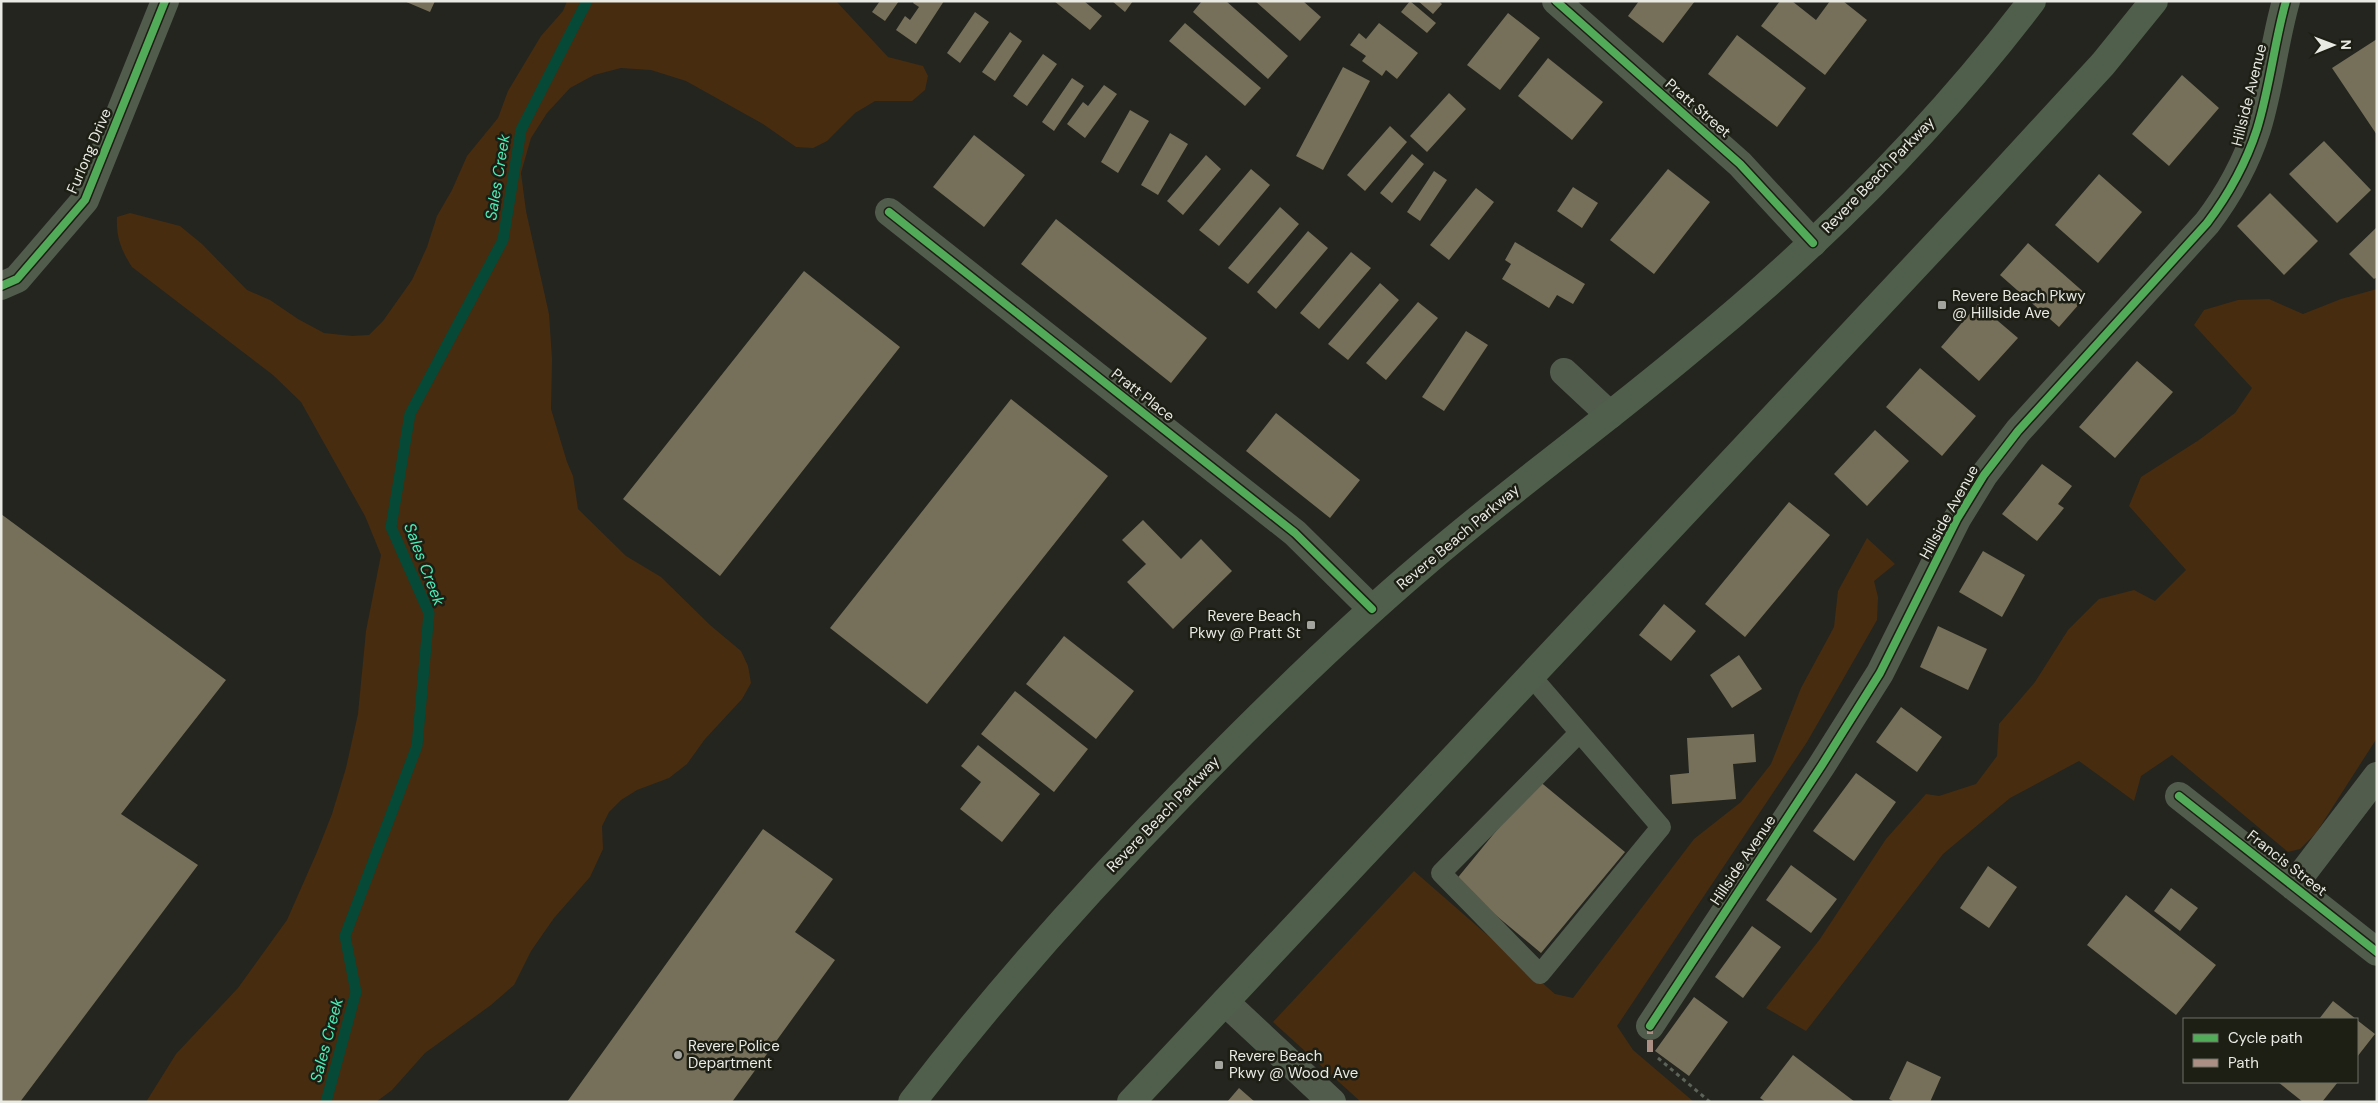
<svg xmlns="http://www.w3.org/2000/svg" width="2378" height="1103" font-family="'DM Sans',sans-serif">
<rect width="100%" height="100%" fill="#24251f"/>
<path fill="#472c10" d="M567,1H836L888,57L923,66L928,76L925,90L912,101H875L855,113L827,141L813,148L796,147L763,124L686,81L651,70L621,68L594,75L570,88L547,113L531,138L521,173L526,211L549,314L552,359L551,409L567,462L573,476L578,509L626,556L661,577L710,625L741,651L748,666L751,683L742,699L705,739L687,764L669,778L637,790L621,800L609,812L602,826L603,849L590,877L554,918L531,951L514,985L491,1005L425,1053L392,1090L376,1102H146L176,1054L238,988L287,920L317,852L332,814L346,768L358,714L366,631L381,555L365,516L301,402L273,375L132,267C121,250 116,237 117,217L130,213L180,226L202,244L247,290L270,300L298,319L324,333L352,336L369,335L383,321L412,280L427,247L437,216L452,190L467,156L498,118L508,91L541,36L563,11Z
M2377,289V738L2316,833L2300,849L2288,852L2172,755L2141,776L2134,801L2079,761L2010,798L1943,854L1806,1031L1766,1008L1820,939L1886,839L1926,794L1939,796L1976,784L1997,756L1999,724L2035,682L2068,630L2099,599L2134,590L2155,601L2186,570L2129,506L2141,477L2199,440L2235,413L2252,388L2194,325L2204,310L2238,300L2269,299L2303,314L2341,299Z
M1867,538L1895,564L1874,581L1878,597L1877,620L1807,742L1617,1026L1633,1050L1694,1102H1361L1273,1022L1414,871L1555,994L1573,998L1694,839L1741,802L1771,764L1801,688L1834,627L1838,591Z"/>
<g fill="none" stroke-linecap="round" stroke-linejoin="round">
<path stroke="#064936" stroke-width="11" d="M326,1102L356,992L345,936L417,746L429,613L391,527L410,414L503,240L521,130L587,1"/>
</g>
<path fill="#766f59" d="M404,1H435L430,12Z
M880,1H899L885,21L872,12Z
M914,1H944L916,44L896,30L905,16L910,20L919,7L913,3Z
M1054,1H1084L1102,16L1090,30Z
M1112,1H1133L1125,12Z
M1202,1H1226L1288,56L1268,79L1193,12Z
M1255,1H1303L1321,17L1300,41Z
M1410,1L1436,23L1427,33L1401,12Z
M1418,1H1439L1442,4L1433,14Z
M1639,1H1695L1663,43L1628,16Z
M1780,1H1792L1816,20L1830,1H1843L1867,20L1825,75L1761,26Z
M975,12L989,22L960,63L947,53Z
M1508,13L1540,38L1500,90L1467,65Z
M1185,23L1261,88L1245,106L1169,41Z
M1379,23L1418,53L1397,79L1386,70L1382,76L1362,61L1366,56L1350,45L1359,33L1366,39Z
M1010,32L1022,41L995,81L982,72Z
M1737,35L1806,88L1777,127L1708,74Z
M2377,39V135L2332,68Z
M1043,54L1057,64L1027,106L1013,96Z
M1548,58L1603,102L1572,140L1518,96Z
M1343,67L1370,81L1323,170L1296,156Z
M2182,75L2219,108L2169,166L2132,134Z
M1072,78L1084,86L1054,131L1042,122Z
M1104,85L1117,94L1085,138L1067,124L1083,102L1088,106Z
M1449,93L1466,109L1427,152L1410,136Z
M1130,110L1149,121L1118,173L1101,162Z
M1390,126L1407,142L1365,191L1347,175Z
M1170,133L1188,144L1158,195L1141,185Z
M974,135L1025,175L984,227L933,187Z
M2324,141L2371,190L2337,223L2289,174Z
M1412,154L1424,164L1392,203L1380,193Z
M1206,155L1221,169L1183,215L1167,201Z
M1251,169L1270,185L1219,246L1199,230Z
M1668,169L1710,202L1654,274L1610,240Z
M1434,171L1447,180L1420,221L1407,212Z
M2099,174L2142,212L2098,263L2055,225Z
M1573,187L1598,203L1582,228L1557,211Z
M1476,188L1494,202L1449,260L1430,245Z
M2270,193L2318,241L2284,275L2237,226Z
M1280,207L1299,224L1248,284L1228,268Z
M1056,219L1207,338L1171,383L1021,264Z
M2377,227V277L2374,279L2349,254Z
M1308,231L1328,248L1276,309L1257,292Z
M1515,242L1585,284L1573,304L1557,295L1549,308L1502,279L1511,264L1505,260Z
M2028,243L2087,295L2059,327L2000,275Z
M1351,252L1371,268L1319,329L1300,313Z
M804,271L900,347L720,576L623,499Z
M1380,283L1399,300L1348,360L1328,344Z
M1418,302L1438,318L1386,380L1366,363Z
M1978,304L2018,338L1979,381L1941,347Z
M1466,331L1488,345L1444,411L1422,397Z
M2137,361L2173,392L2115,458L2079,427Z
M1920,368L1976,416L1942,456L1886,407Z
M1011,399L1108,476L927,704L830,628Z
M1276,413L1360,480L1330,518L1246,451Z
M1875,430L1909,461L1867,506L1834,474Z
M2042,464L2072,486L2058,504L2064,508L2037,541L2002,514Z
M1789,502L1830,535L1745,637L1705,604Z
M1,514L226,680L121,814L198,865L20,1102H1Z
M1143,520L1181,559L1201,539L1232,571L1173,629L1127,582L1146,564L1122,540Z
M1983,551L2025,575L2002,617L1959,592Z
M1664,604L1696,631L1671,661L1639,635Z
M1938,626L1987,649L1968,690L1920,667Z
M1064,636L1134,691L1096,739L1026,684Z
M1739,655L1762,689L1732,708L1710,675Z
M1015,691L1088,749L1054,792L981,734Z
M1901,707L1942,737L1917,772L1876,742Z
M1754,734L1756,762L1733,764L1736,799L1672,804L1670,775L1689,773L1687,738Z
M978,745L1040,794L1002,842L960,809L981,782L961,766Z
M1856,773L1896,802L1854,861L1813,831Z
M1538,780L1625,852L1541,953L1455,881Z
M763,829L833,879L795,932L835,960L732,1102H567Z
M1791,865L1837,899L1811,933L1766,900Z
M1988,866L2017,887L1989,928L1960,908Z
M2171,888L2198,908L2180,931L2154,911Z
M2126,895L2216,965L2176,1015L2087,945Z
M1752,926L1781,947L1743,998L1715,977Z
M1694,997L1728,1022L1689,1076L1655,1051Z
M2333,1001L2356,1019H2319Z
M2357,1020L2375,1034L2357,1057Z
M1793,1055L1855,1102H1766L1760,1098Z
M1907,1061L1941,1077L1930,1102H1895L1889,1099Z
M2278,1082H2338L2322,1102H2303Z
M1239,1088L1255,1102H1227Z"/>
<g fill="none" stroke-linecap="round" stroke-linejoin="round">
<path stroke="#5c6359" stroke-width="3" stroke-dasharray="4 4" stroke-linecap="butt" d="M1658,1058L1710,1102"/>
<path stroke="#515c4d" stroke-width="20" d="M1531,676L1661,827L1540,974L1441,873L1579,733"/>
<path stroke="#515c4d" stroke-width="28" d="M1556,1L1740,164L1813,243
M889,212L1295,533L1372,609
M1,286L17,279L85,200L165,1
M1564,372L1610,415
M2179,796L2377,952
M2293,886L2377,776
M1225,1002L1332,1102
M1650,1026L1822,765L1880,673L1957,519L1984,475L2018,431L2207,223C2229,194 2246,163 2257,129C2270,87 2274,43 2286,1"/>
<path stroke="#505f4c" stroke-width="28" d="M912,1102C996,993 1087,891 1183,793C1260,714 1339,636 1424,564C1510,490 1602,424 1689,351C1815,248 1933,131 2032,1
M1131,1102L1987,190L2103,64L2154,1"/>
<path stroke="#ac8f84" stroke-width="6" stroke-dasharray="12 6" stroke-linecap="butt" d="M1650,1052V1026"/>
<g stroke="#1d1e14" stroke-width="11">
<path id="cycleway" d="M1556,1L1740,164L1813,243
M889,212L1295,533L1372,609
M1,286L17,279L85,200L165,1
M2179,796L2377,952
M1650,1026L1822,765L1880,673L1957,519L1984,475L2018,431L2207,223C2229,194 2246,163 2257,129C2270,87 2274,43 2286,1"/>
</g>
<use href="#cycleway" stroke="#51ab58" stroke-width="8"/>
</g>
<g fill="#a4a59e" stroke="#1d1e14" stroke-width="2">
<rect x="1937" y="300" width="10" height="10" rx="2.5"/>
<rect x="1306" y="620" width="10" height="10" rx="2.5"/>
<circle cx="678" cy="1055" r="5"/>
<rect x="1214" y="1060" width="10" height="10" rx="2.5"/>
</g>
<g text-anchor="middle" stroke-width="5" stroke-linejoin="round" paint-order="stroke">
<g font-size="15" fill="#e9eae3" stroke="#1d1e14">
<text transform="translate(2249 95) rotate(-76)" y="5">Hillside Avenue</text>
<text transform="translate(1698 108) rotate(41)" y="5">Pratt Street</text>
<text transform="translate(89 151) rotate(-67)" y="5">Furlong Drive</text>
<text transform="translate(1878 175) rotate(-46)" y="5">Revere Beach Parkway</text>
<text transform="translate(1143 395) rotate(38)" y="5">Pratt Place</text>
<text transform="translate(1949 512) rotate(-61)" y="5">Hillside Avenue</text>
<text transform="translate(1458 537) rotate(-40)" y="5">Revere Beach Parkway</text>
<text transform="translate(1163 814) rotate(-46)" y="5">Revere Beach Parkway</text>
<text transform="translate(1743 860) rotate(-56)" y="5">Hillside Avenue</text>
<text transform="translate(2287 863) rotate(38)" y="5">Francis Street</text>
</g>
<g font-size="15" fill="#e9eae3" stroke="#1d1e14" text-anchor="start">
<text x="1952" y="301">Revere Beach Pkwy<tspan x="1952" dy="17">@ Hillside Ave</tspan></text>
<text x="1301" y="621" text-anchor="end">Revere Beach<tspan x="1301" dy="17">Pkwy @ Pratt St</tspan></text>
<text x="688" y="1051">Revere Police<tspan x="688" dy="17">Department</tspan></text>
<text x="1229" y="1061">Revere Beach<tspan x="1229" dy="17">Pkwy @ Wood Ave</tspan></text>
</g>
<g font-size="16" font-style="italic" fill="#49eeb8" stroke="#1d1e14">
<text transform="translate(497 177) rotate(-81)" y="6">Sales Creek</text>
<text transform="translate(425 564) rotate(69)" y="6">Sales Creek</text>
<text transform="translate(326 1040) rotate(-75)" y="6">Sales Creek</text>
</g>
</g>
<rect width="2378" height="1103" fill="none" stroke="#e9eae3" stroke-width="5"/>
<rect x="2183" y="1018" width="175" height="65" fill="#1d1e14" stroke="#6f7067"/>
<rect x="2193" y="1034" width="25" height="8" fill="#51ab58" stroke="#6f7067"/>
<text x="2228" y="1043" font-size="15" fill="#e9eae3">Cycle path</text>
<rect x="2193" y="1059" width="25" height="8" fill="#ac8f84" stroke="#6f7067"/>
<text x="2228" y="1068" font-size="15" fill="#e9eae3">Path</text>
<g transform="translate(2333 45) rotate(89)" stroke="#1d1e14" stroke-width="4" paint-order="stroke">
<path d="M0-4L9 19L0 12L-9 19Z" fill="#e9eae3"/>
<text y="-8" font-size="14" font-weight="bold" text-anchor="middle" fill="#e9eae3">N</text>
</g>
</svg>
